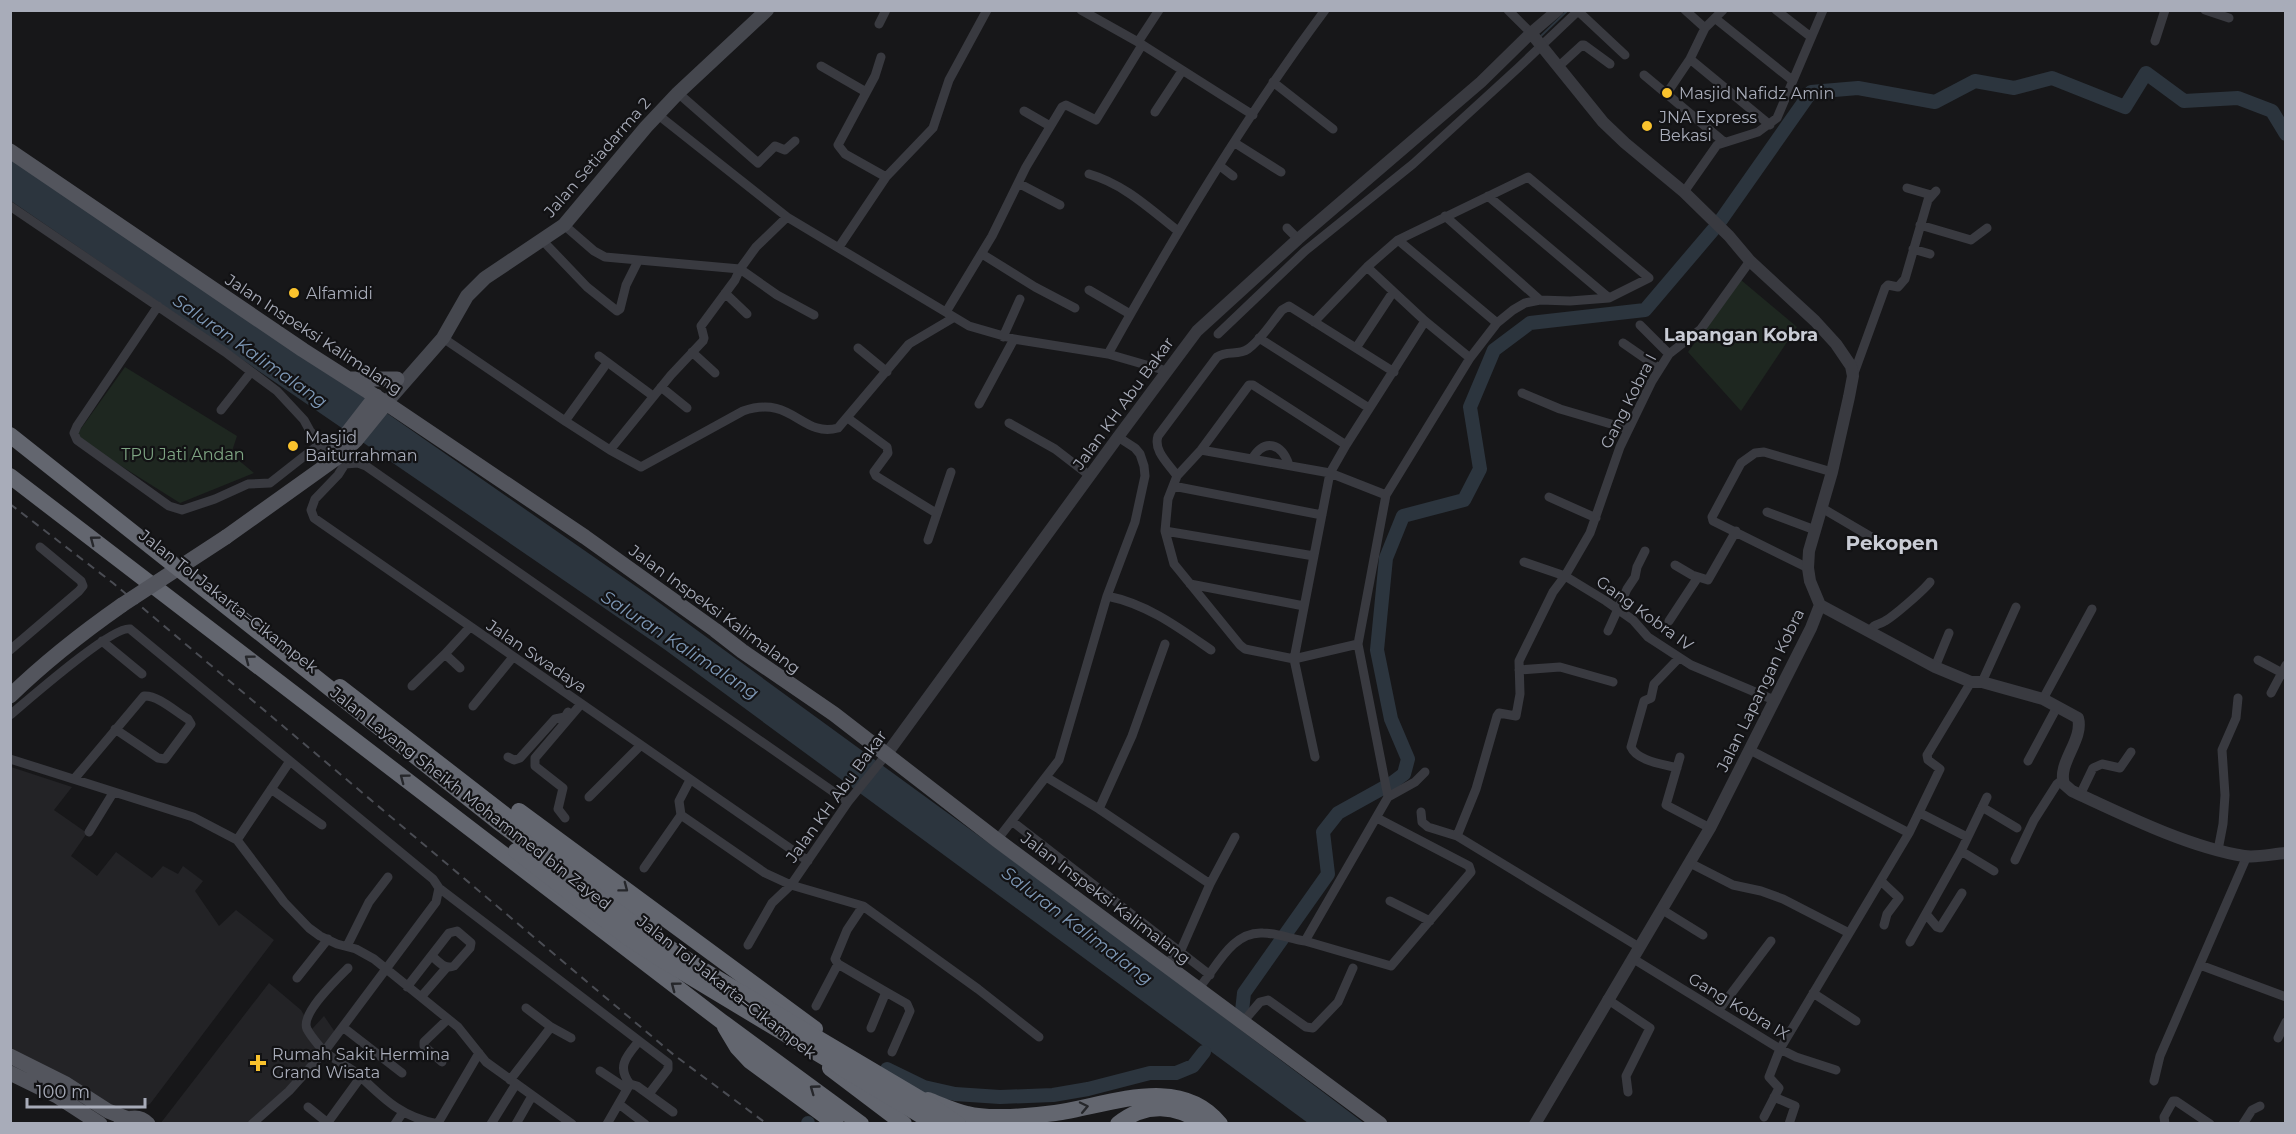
<svg xmlns="http://www.w3.org/2000/svg" width="2296" height="1134" font-family="Montserrat,sans-serif">
<rect width="100%" height="100%" fill="#171719"/>
<path fill="#232326" d="M11,767L72,787L54,810L87,833L71,856L97,876L116,852L152,878L163,866L178,874L183,866L203,881L195,891L219,926L236,910L274,940L150,1104L139,1109L127,1112L113,1108L11,1050Z
M269,983L301,1010L312,1029L324,1016L337,1035L283,1092L248,1123L160,1124Z"/>
<path fill="#1e2720" d="M1741,280L1797,327L1741,411L1688,352Z
M125,367L237,436L231,454L254,473L180,503L75,437Z"/>
<path fill="#2c353e" d="M11,157L358,393L650,596L1115,935L1364,1123H1308L664,649L11,201Z"/>
<g fill="none" stroke-linecap="round" stroke-linejoin="round">
<path stroke="#2c353e" stroke-width="2" d="M1541,36L1568,10"/>
<path stroke="#2c353e" stroke-width="14" d="M1721,220L1811,92L1858,88L1935,102L1975,81L2014,88L2052,78L2125,107L2146,73L2184,101L2238,98L2272,111L2286,134
M1242,1011L1244,993L1328,874L1323,832L1338,813L1392,783L1404,774L1408,759L1391,719L1377,650L1386,558L1403,516L1464,500L1480,469L1470,407L1494,350L1530,323L1645,310L1713,230
M887,1069L924,1087L955,1094L1000,1097L1053,1095L1088,1089L1150,1073H1176L1193,1066L1204,1052
M808,1124V1123"/>
<path stroke="#393a40" stroke-width="9" d="M1081,10L1138,42L1253,115
M1508,10L1531,33
M1685,10L1705,28
M1776,10L1811,37
M2205,10L2229,18
M1578,11L1625,55
M1716,19L1792,80
M879,24L886,10
M2155,41L2165,10
M1138,42L1159,10
M881,57L875,76L838,145L845,154L886,177
M1690,59L1770,125
M821,66L866,92
M1558,67L1582,45H1584L1610,64
M1644,75L1724,142
M1273,82L1333,129
M678,93L758,163L775,146L785,150L795,141
M1667,93L1690,59L1705,28L1723,10
M1024,111L1050,126
M1155,112L1182,71
M657,114L787,217
M1235,143L1281,172
M1220,166L1233,176
M1089,174C1124,184 1150,209 1178,231
M1018,183L1060,205
M1907,188L1931,195
M1684,192L1717,145L1758,132L1777,118L1823,10
M1488,196L1609,298
M10,206L225,352L277,391L304,420L310,431L321,443L345,464L338,475L315,499L311,510L314,518L808,861
M1445,216L1540,300
M564,225L594,251L605,257L740,269L756,247L787,217L969,326L1014,339L1108,354L1167,371
M1920,225L1971,240L1987,228
M1287,228L1298,239
M1398,240L1497,323
M543,241L587,287L617,311L620,309L626,285L638,261
M839,247L886,177L933,128L949,80L987,10
M1913,249L1930,254
M982,254L1035,287L1075,308
M1367,267L1425,321L1470,358
M1089,290L1130,314
M725,293L747,314
M158,306L77,426L74,433L77,440L169,506L182,510L215,499L248,484L270,483L321,443
M946,312L992,236L1026,167L1062,107L1066,105L1096,120L1142,45
M1640,325L1669,354
M1218,334L1305,251L1413,164L1518,68L1579,10
M1003,337L1020,299
M443,338L565,421L610,450L641,467L743,411C793,394 801,438 838,428L909,344L953,318
M1259,338L1369,408
M1623,343L1659,368
M858,348L887,372
M1356,348L1393,292
M692,352L715,373
M1108,354C1174,236 1244,119 1325,10
M599,356L653,396
M1853,376L1885,288L1888,285L1898,287L1905,279L1928,200L1936,191
M661,387L687,408
M1522,393L1560,409L1628,429
M979,404L1014,339
M221,410L251,372
M849,419L887,447L888,453L874,472L876,476L936,513
M565,421L604,367
M1009,423L1055,449L1090,476
M1346,445L1253,385H1249L1201,450L1177,476L1168,499L1165,531L1174,564L1240,645L1245,649L1294,659L1358,644
M610,450L671,375L703,341L704,338L701,326L735,280L740,269L777,295L814,315
M1201,450L1330,473L1386,495
M1252,459C1265,437 1282,444 1289,465
M345,464L358,463L366,466L848,802
M1177,476C1169,464 1153,451 1158,436L1217,357C1227,350 1238,356 1248,349C1261,340 1272,322 1282,310L1289,306L1394,372
M1173,486L1322,515
M1549,497L1596,518
M1822,508L1878,541
M1767,512L1815,530
M1165,531L1314,556
M928,540L951,472
M1524,562L1565,576L1606,601L1633,620L1648,637L1691,665L1774,700
M1675,565L1692,575L1708,580L1736,531
M1808,568L1713,521L1712,517L1741,463L1755,453L1764,452L1832,472
M1190,584L1304,606
M1107,596C1147,604 1178,627 1211,650
M1669,621L1698,577
M1608,631L1627,589L1635,577L1637,567L1645,551
M1869,632C1876,622 1877,626 1885,621C1894,616 1924,590 1930,582
M102,641L142,674
M10,650L79,591L83,586L81,581L40,547
M2258,660L2286,675
M1935,667L1949,633
M460,668L445,654L469,628
M1519,670L1560,667L1613,682
M1982,682L2016,607
M412,686L445,654
M2271,693L2286,665
M2043,699L2092,609
M473,706L513,657
M10,715C28,700 113,625 130,629L433,879L439,888L668,1063V1069L649,1094
M1750,750L1909,833
M508,757L514,760L520,758L555,719L565,717L568,712
M1315,757L1294,659L1330,473L1346,445L1425,321
M1680,757L1666,805L1710,828
M10,759L193,817L237,840L284,902L309,928L320,936L337,944L356,949L374,959L458,1027L486,1062L572,1124
M2028,761L2057,707
M1677,768C1663,764 1637,761 1631,747L1644,701L1651,698L1654,684L1679,658
M1046,777L1099,809L1132,736L1165,644
M75,778L144,696C158,695 176,712 188,719L191,724L165,759L158,758L115,729
M690,780L679,801L681,815L765,873L791,885L863,906L978,989L1039,1037
M271,789L322,825
M2080,795L2093,768L2102,764L2120,768L2131,752
M589,797L640,746
M1388,797L1415,782L1425,772
M1982,807L2017,828
M1099,809L1210,884
M1421,812L1422,822L1428,827L1457,836L1639,947
M1920,813L1967,837
M565,818L558,809L563,788L535,766V758L581,704
M1013,822L1210,975
M89,832L113,793
M1457,836L1476,789L1497,716L1499,713L1516,716L1520,694L1519,661L1553,592L1565,576L1590,533L1620,447L1652,381L1669,354L1701,329L1750,261
M237,840L290,761
M997,840L1059,760L1107,596L1135,522L1145,476L1144,466L1140,454L1135,448L1118,437
M2218,850L2223,824L2225,795L2222,750L2236,718L2238,698
M1961,851L1994,871
M2015,860L2034,820L2057,784L2062,780
M1690,863L1733,885L1761,891L1783,899L1849,933
M644,868L681,815
M1881,881L1899,898L1887,914L1884,925
M1390,901L1430,921
M863,906L847,930L835,959L838,964L886,992L871,1028
M1661,909L1703,935
M1926,914L1937,927L1940,928L1962,893
M1305,941L1391,966L1471,872L1469,866L1377,818
M1910,942L1961,851L1987,797
M748,945L772,903L791,885L848,802L886,755
M347,946L369,902L388,877
M1632,958L1780,1049L1796,1057L1836,1070
M1166,964L1181,950L1210,884L1235,837
M2200,965L2286,997
M297,978L328,939
M407,987L449,933L457,931L471,943L470,948L454,966C445,970 439,962 432,956
M1198,989C1216,969 1231,931 1263,933C1277,933 1291,939 1305,941L1388,797L1358,644L1386,495L1470,358L1497,323L1513,310L1525,303L1540,300L1570,301L1609,298L1649,278L1528,177L1398,240L1367,267L1314,322
M886,992L907,1004L910,1011L892,1052
M1813,993L1856,1021
M421,997L447,967
M1607,999L1650,1028L1626,1076L1628,1092
M816,1006L838,964
M526,1008L551,1027
M1718,1011L1771,941
M1242,1023L1260,1002L1268,1000L1306,1027L1313,1028L1338,1002L1353,968
M344,1028L402,1073
M2278,1038L2286,1022
M639,1041C627,1056 616,1066 630,1084L637,1086L673,1112
M442,1062L424,1046V1042L448,1019
M600,1071L627,1089
M360,1076C385,1100 402,1117 438,1124
M510,1080L551,1027L571,1038
M2154,1081L2160,1056L2247,856
M1774,1097L1795,1106L1789,1124
M619,1104L645,1124
M308,1107L329,1124
M1764,1117L1779,1088L1769,1077L1780,1049L1909,833L1940,769L1928,760L1927,755L1971,682
M328,1122L360,1078L357,1073L324,1052L436,902L439,888
M438,1123L479,1053
M252,1124L289,1091L324,1052C319,1045 311,1037 307,1029C300,1014 338,978 348,968
M395,1124L403,1112
M491,1124L516,1084
M516,1124L532,1096
M607,1124L630,1084
M2165,1124L2164,1117L2173,1101H2176L2210,1124
M2243,1124L2252,1110L2260,1106"/>
<path stroke="#393a40" stroke-width="12" d="M1531,33L1603,122L1625,143L1684,192L1729,236L1750,261L1815,321L1836,344L1851,366L1853,376L1849,397L1832,472L1809,551L1808,568L1810,581L1820,605L1811,628L1710,828L1535,1124
M1820,605L1935,667L1971,682H1982L2043,699L2078,718C2084,740 2057,763 2064,784L2072,791C2124,815 2188,847 2244,856C2257,858 2272,854 2286,853
M886,755L1118,437L1197,331L1298,239L1481,82L1531,33L1558,10"/>
<path stroke="#45474e" stroke-width="14" d="M386,403L443,338L467,296L485,278L564,225L646,127L678,93L767,10"/>
<path stroke="#53555d" stroke-width="15" d="M10,151L303,350L386,403L585,537L715,630L742,651L834,714L997,840L1380,1124
M350,379H397
M338,445L376,396
M226,537L338,457L356,440L386,403
M10,696C45,662 82,633 122,605
M10,1056L66,1084L108,1111L128,1119
M10,1073L57,1096L100,1124
M121,1124C130,1116 140,1116 148,1124"/>
<path stroke="#63666f" stroke-width="16" d="M10,476L721,1021L861,1124
M340,687L654,930
M519,811L815,1029
M725,1027L737,1047L750,1061L836,1124
M830,1068L904,1124
M928,1100C941,1105 954,1111 967,1114C988,1120 1033,1116 1055,1113C1107,1106 1179,1073 1220,1124
M1118,1124C1145,1102 1176,1104 1204,1124"/>
<path stroke="#4a4c53" stroke-width="2" stroke-dasharray="8 6" stroke-linecap="butt" d="M10,504L113,583L674,1055L767,1124"/>
<path stroke="#53555d" stroke-width="15" d="M122,605L226,537"/>
<path stroke="#63666f" stroke-width="16" d="M10,435L497,821L636,926L701,969L932,1106L958,1124
M516,851L627,937L664,961L935,1124"/>
</g>
<defs><path id="oneway-chevron" d="M-2-3.5L2.5 0L-2 3.5" fill="none" stroke-width="1.6" stroke-linecap="round" stroke-linejoin="round" transform="scale(1.5)"/></defs>
<g stroke="#26272b">
<use href="#oneway-chevron" transform="translate(94 540) rotate(-143)"/>
<use href="#oneway-chevron" transform="translate(249 659) rotate(-143)"/>
<use href="#oneway-chevron" transform="translate(404 778) rotate(-143)"/>
<use href="#oneway-chevron" transform="translate(624 888) rotate(37)"/>
<use href="#oneway-chevron" transform="translate(675 986) rotate(-143)"/>
<use href="#oneway-chevron" transform="translate(814 1089) rotate(-144)"/>
<use href="#oneway-chevron" transform="translate(1084 1107) rotate(-12)"/>
</g>
<g fill="#fac32d" stroke="#121214" stroke-width="2">
<circle cx="1667" cy="93" r="6"/>
<circle cx="1647" cy="126" r="6"/>
<circle cx="294" cy="293" r="6"/>
<circle cx="293" cy="446" r="6"/>
<path d="M255 1054h6v6h6v6h-6v6h-6v-6h-6v-6h6z"/>
</g>
<g text-anchor="middle" stroke-width="4.5" stroke-linejoin="round" paint-order="stroke">
<g font-size="16" fill="#a8acb9" stroke="#121214" text-anchor="start">
<text x="1679" y="99">Masjid Nafidz Amin</text>
<text x="1659" y="123">JNA Express<tspan x="1659" dy="18">Bekasi</tspan></text>
<text x="306" y="299">Alfamidi</text>
<text x="305" y="443">Masjid<tspan x="305" dy="18">Baiturrahman</tspan></text>
<text x="272" y="1060">Rumah Sakit Hermina<tspan x="272" dy="18">Grand Wisata</tspan></text>
</g>
<g font-size="16" fill="#a8acb9" stroke="#121214">
<text transform="translate(597 157) rotate(-49)" y="6">Jalan Setiadarma 2</text>
<text transform="translate(314 334) rotate(33)" y="6">Jalan Inspeksi Kalimalang</text>
<text transform="translate(1628 401) rotate(-63)" y="6">Gang Kobra I</text>
<text transform="translate(1123 403) rotate(-54)" y="6">Jalan KH Abu Bakar</text>
<text transform="translate(229 601) rotate(38)" y="6">Jalan Tol Jakarta–Cikampek</text>
<text transform="translate(715 609) rotate(36)" y="6">Jalan Inspeksi Kalimalang</text>
<text transform="translate(1645 613) rotate(36)" y="6">Gang Kobra IV</text>
<text transform="translate(537 656) rotate(34)" y="6">Jalan Swadaya</text>
<text transform="translate(1760 690) rotate(-64)" y="6">Jalan Lapangan Kobra</text>
<text transform="translate(836 796) rotate(-54)" y="6">Jalan KH Abu Bakar</text>
<text transform="translate(471 798) rotate(38)" y="6">Jalan Layang Sheikh Mohammed bin Zayed</text>
<text transform="translate(1106 898) rotate(37)" y="6">Jalan Inspeksi Kalimalang</text>
<text transform="translate(727 987) rotate(38)" y="6">Jalan Tol Jakarta–Cikampek</text>
<text transform="translate(1739 1006) rotate(31)" y="6">Gang Kobra IX</text>
</g>
<g font-size="16" fill="#7ea583" stroke="#121214">
<text x="183" y="460">TPU Jati Andan</text>
</g>
<g font-size="18" font-weight="bold" fill="#c9ccd5" stroke="#121214">
<text x="1741" y="341">Lapangan Kobra</text>
</g>
<g font-size="18" font-style="italic" fill="#7e98b6" stroke="#121214">
<text transform="translate(250 351) rotate(35)" y="6">Saluran Kalimalang</text>
<text transform="translate(680 645) rotate(33)" y="6">Saluran Kalimalang</text>
<text transform="translate(1077 926) rotate(37)" y="6">Saluran Kalimalang</text>
</g>
<g font-size="20" font-weight="bold" fill="#c9ccd5" stroke="#121214">
<text x="1892" y="550">Pekopen</text>
</g>
</g>
<rect width="2296" height="1134" fill="none" stroke="#a8acb9" stroke-width="24"/>
<path d="M27 1098v9h118v-9" fill="none" stroke="#a8acb9" stroke-width="3"/>
<text x="36" y="1098" font-size="18" fill="#a8acb9" stroke="#121214" stroke-width="4.5" paint-order="stroke">100 m</text>
</svg>
